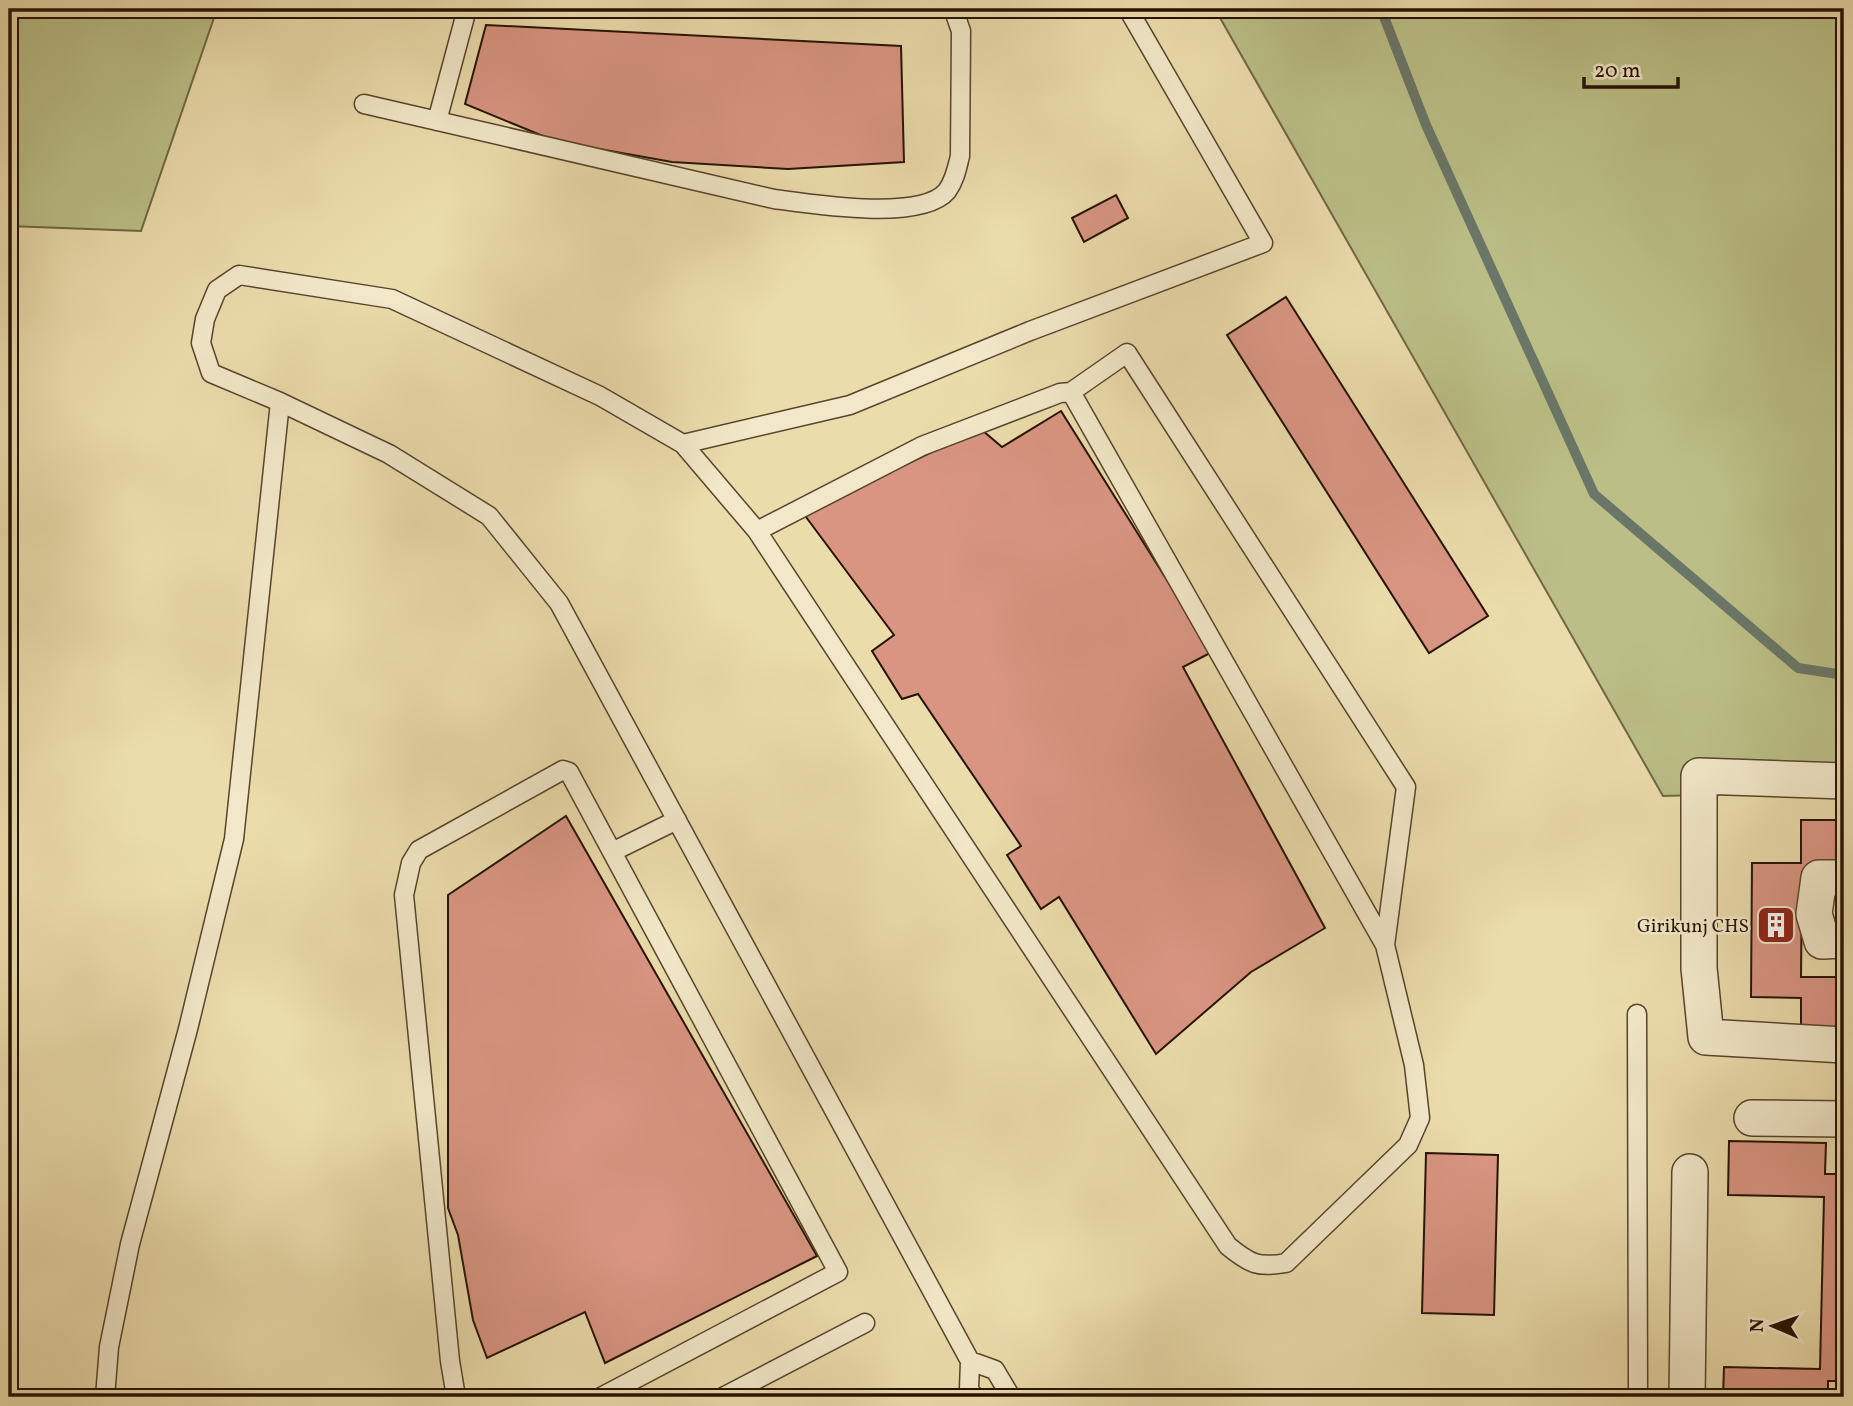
<svg xmlns="http://www.w3.org/2000/svg" width="1853" height="1406" font-family="Vollkorn,serif">
<rect width="100%" height="100%" fill="#ebdcac"/>
<filter id="stains"><feTurbulence type="fractalNoise" baseFrequency=".00286" numOctaves="4"/><feColorMatrix values="0 0 0 0 .2 0 0 0 0 .09 0 0 0 0 .02 0 0 0 .5 -.17"/></filter>
<radialGradient id="worn" r=".72"><stop offset=".6" stop-color="#630" stop-opacity="0"/><stop offset="1" stop-color="#630" stop-opacity=".3"/></radialGradient>
<path fill="#bbbf87" stroke="#706844" stroke-width="2" d="M9,9H217L141,231L9,226Z
M1215,9H1844V791L1663,796Z"/>
<g fill="none" stroke-linecap="round" stroke-linejoin="round">
<path stroke="#6a7768" stroke-width="10" d="M1381,9L1426,125L1594,494L1798,668L1844,675"/>
</g>
<path fill="#d99582" stroke="#261200" stroke-width="2" d="M486,25L901,46L904,162L788,169L672,162L555,141L465,104Z
M1116,195L1128,218L1084,242L1072,218Z
M1286,297L1488,616L1429,653L1227,335Z
M1061,411L1212,652L1183,667L1325,928L1251,972L1156,1054L1059,897L1041,909L1007,855L1021,846L918,694L902,699L872,651L894,635L803,513L945,446L976,425L1002,447Z
M566,816L817,1256L605,1363L585,1312L487,1358L473,1320L458,1235L448,1208V895Z
M1801,820H1844V872H1802L1801,977H1844V1036H1801V998L1751,997L1752,863H1801Z
M1729,1141L1826,1143L1825,1174H1844V1381H1828V1397H1723L1724,1367L1820,1369L1824,1197L1728,1195Z
M1426,1153L1498,1155L1494,1315L1422,1313Z"/>
<g fill="none" stroke-linecap="round" stroke-linejoin="round">
<g stroke="#57442b" stroke-width="21">
<path id="lane" d="M364,104L774,199C811,204 921,222 947,191C955,180 957,168 960,156L961,31L954,11L950,9
M437,121L467,9
M1071,392L1127,353L1406,787L1385,945
M683,444L757,531L1228,1246C1250,1264 1258,1268 1286,1263L1408,1145L1420,1118L1414,1065L1385,945L1071,392L1060,393L922,446L757,531
M612,852L677,820
M1637,1014L1638,1397
M970,1361L995,1370L1011,1397
M105,1397L109,1347L130,1244L188,1029L234,839L280,402
M456,1397L450,1361L404,895L411,863L419,850L563,770L569,772L838,1272L601,1397
M723,1397L865,1323
M974,1397L969,1389L970,1361L559,603L489,516L389,454L280,402L211,373L201,343L205,319L217,290L239,275L392,299L600,396L683,444L850,405L1030,331L1263,243L1128,9"/>
</g>
<g stroke="#57442b" stroke-width="38">
<path id="street" d="M1844,781L1699,776V968L1706,1037L1844,1045
M1844,878H1819L1814,914L1822,941L1844,940
M1752,1118L1844,1119
M1687,1397L1690,1172"/>
</g>
<use href="#lane" stroke="#f2e8c9" stroke-width="18"/>
<use href="#street" stroke="#f2e8c9" stroke-width="35"/>
</g>
<defs>
<g id="building-square" transform="scale(2.0125)"><rect x="-9" y="-9" width="18" height="18" rx="4" fill="#8f2418" stroke="#f2e8c9"/><path d="M-4-6H4V6H1V3H-1V6H-4ZM-2.5-4.3h1.7v1.8h-1.7ZM.8-4.3h1.7v1.8H.8ZM-2.5-1h1.7V.8h-1.7ZM.8-1h1.7V.8H.8Z" fill="#fff"/></g>
</defs>
<g fill-rule="evenodd">
<use href="#building-square" x="1776" y="925"/>
</g>
<g text-anchor="middle" stroke-width="5" stroke-linejoin="round" paint-order="stroke">
<g font-size="19" fill="#261200" stroke="#f2e8c9" text-anchor="end">
<text x="1749" y="932">Girikunj CHS</text>
</g>
</g>
<rect width="1853" height="1406" fill="none" stroke="#ebdcac" stroke-width="35"/>
<rect x="10" y="10" width="1832" height="1385" fill="none" stroke="#261200" stroke-width="3.5"/>
<rect x="18" y="18" width="1818" height="1371" fill="none" stroke="#261200" stroke-width="2"/>
<g transform="translate(1773 1326) rotate(272)" stroke="#f2e8c9" stroke-width="5" paint-order="stroke">
<path d="M0-5L12 26L0 18L-12 26Z" fill="#261200"/>
<text y="-10" font-size="19" font-weight="bold" text-anchor="middle" fill="#261200">N</text>
</g>
<path d="M1584 77v10h94v-10" fill="none" stroke="#261200" stroke-width="3.5"/>
<text x="1594" y="77" font-size="21" fill="#261200" stroke="#f2e8c9" stroke-width="5" paint-order="stroke">20 m</text>
<rect width="100%" height="100%" filter="url(#stains)"/>
<rect width="100%" height="100%" fill="url(#worn)"/>
</svg>
